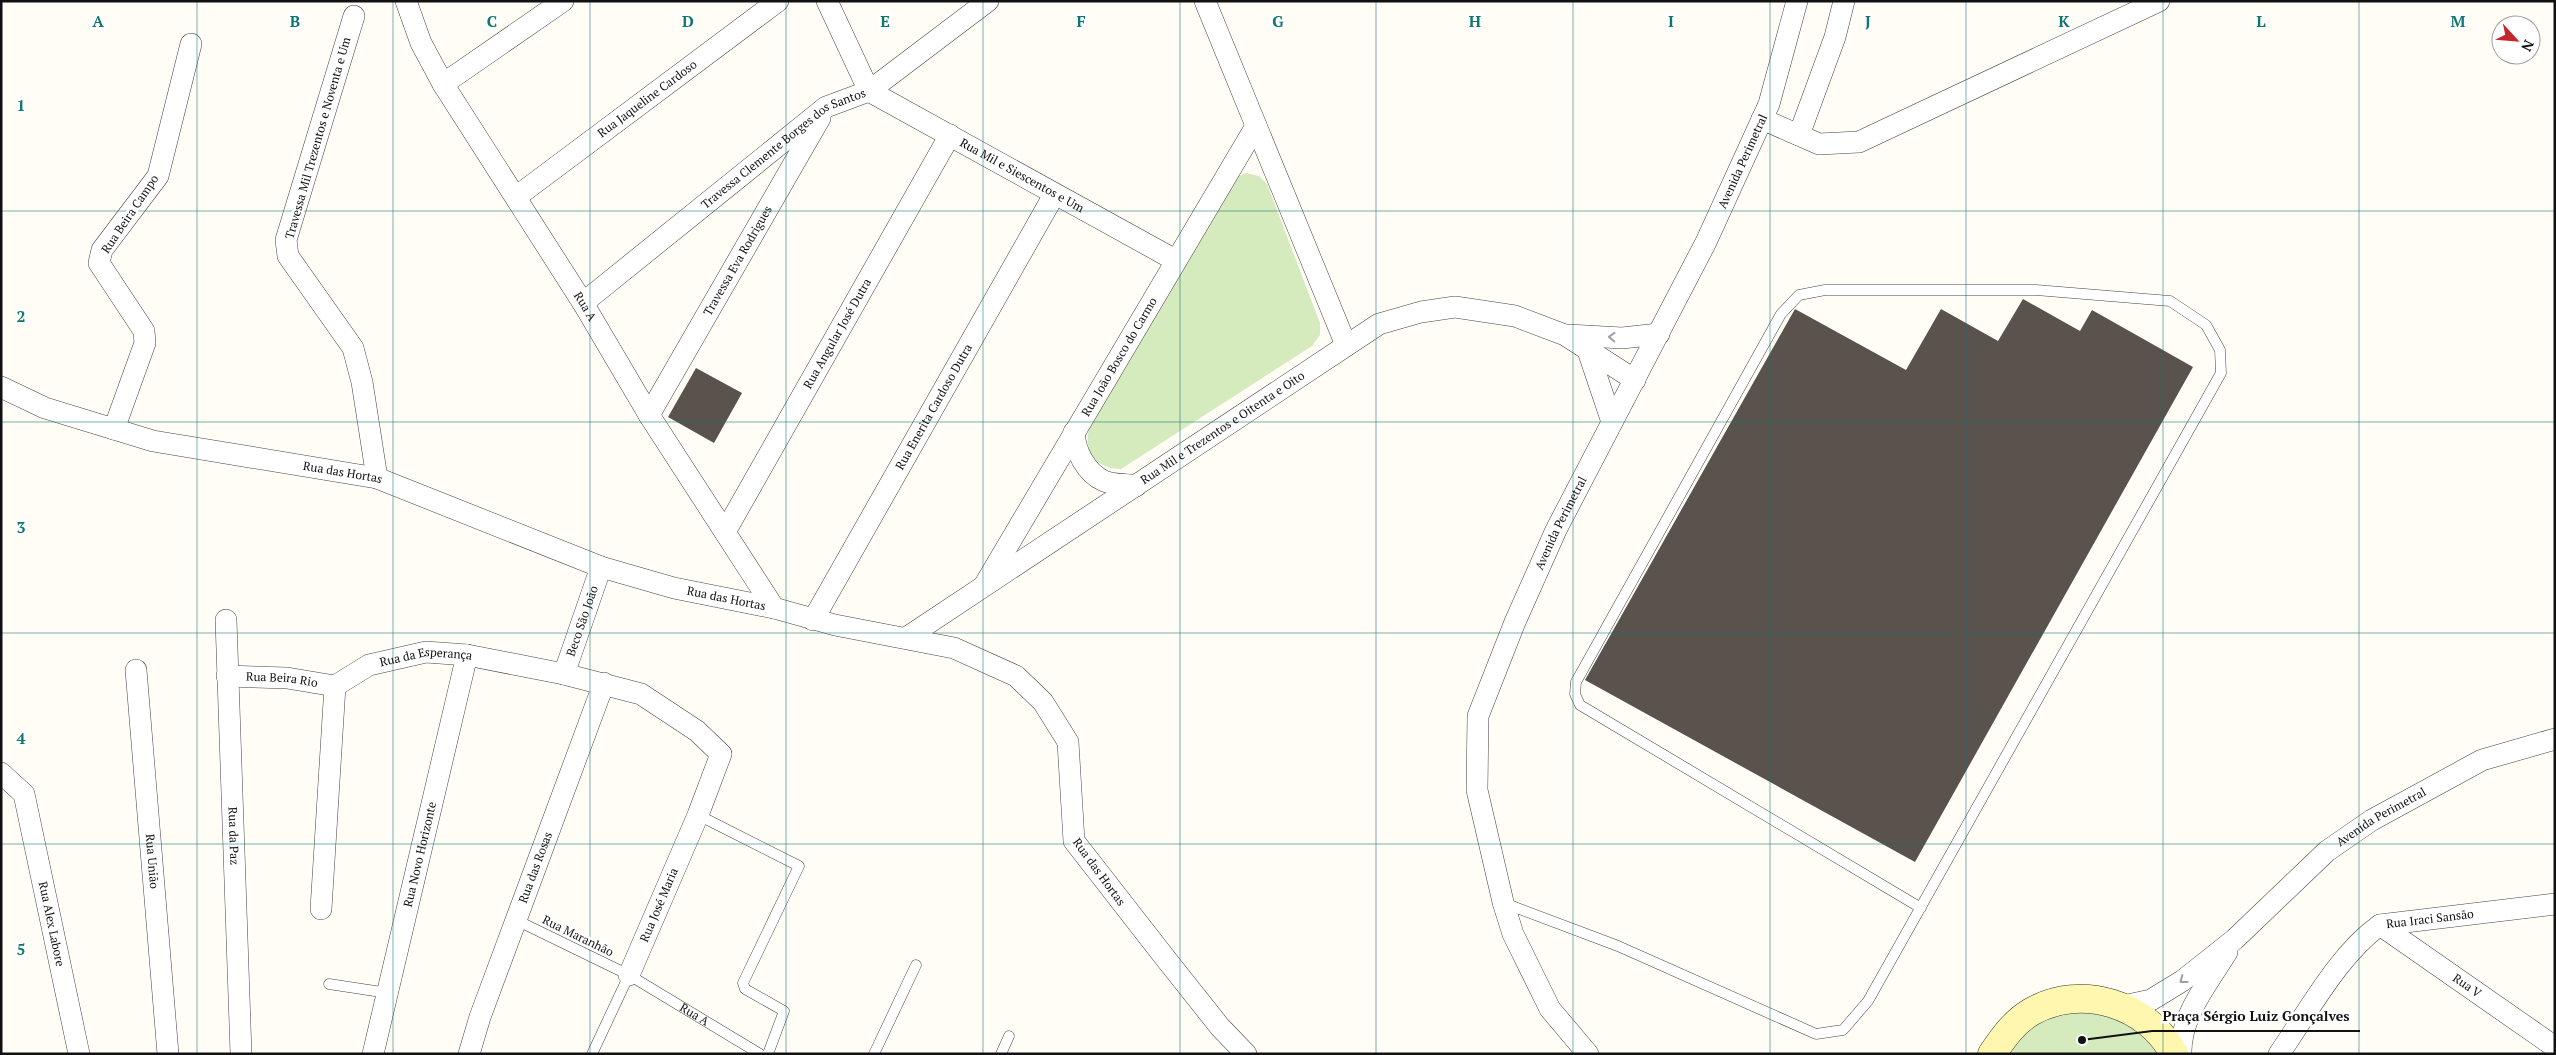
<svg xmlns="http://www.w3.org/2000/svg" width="2556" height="1055" font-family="'PT Serif',serif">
<rect width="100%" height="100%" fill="#fffdf5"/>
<path fill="#d5ebbd" d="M1246,173L1259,176L1267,184L1320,323V335L1312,346L1121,469C1097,469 1083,452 1089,429L1239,176Z
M2086,1009C2125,1017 2137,1023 2162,1054H2002C2033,1020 2040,1015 2086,1009Z"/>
<path fill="#5a524d" d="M2023,299L2080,331L2092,310L2193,367L1915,862L1585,680L1795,309L1906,370L1941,309L1998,341Z
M696,368L742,393L714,443L668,417Z"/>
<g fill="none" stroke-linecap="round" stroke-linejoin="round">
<g stroke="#444" stroke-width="11">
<g id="lane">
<path d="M698,815L799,866L743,983L745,989L784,1011L768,1054"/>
<path d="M1504,903L1618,946L1816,1034L1843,1030L1868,1001L2221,373L2220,350L2206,325L2170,301L2036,290H1825L1799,295L1781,314L1576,682L1575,694L1580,705L1921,908"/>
<path id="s1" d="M516,920L629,975L760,1054"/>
<path d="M329,984L388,993"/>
<path d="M592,1054L629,975"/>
<path d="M874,1054L916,965"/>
<path d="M1001,1054L1009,1036"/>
</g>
</g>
<g stroke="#444" stroke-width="22">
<g id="street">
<path id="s2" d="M406,1L421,43L443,84L583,303L649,415L774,608"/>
<path id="s3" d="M827,1L869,91L1175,260"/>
<path d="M1205,1L1346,345"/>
<path d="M354,16L286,240L288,256L353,348L362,382L377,478"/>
<path d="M443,84L563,1"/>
<path d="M1762,119L1819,144L1859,142L2159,1"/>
<path d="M1799,135L1835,37L1844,1"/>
<path id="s4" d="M516,197L778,1"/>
<path id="s5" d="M583,303L826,107L869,91L988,1"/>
<path d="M1568,335L1622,338L1659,334"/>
<path d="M1587,348L1612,422"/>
<path id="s6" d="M1,387L45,408L153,441L377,478L601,567L674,588L774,608L835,625L954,648L1016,676L1043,702L1068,742L1074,841L1166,959L1220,1027L1246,1054"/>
<path id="s7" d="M649,415L820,118"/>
<path d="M114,429L145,343L144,331L99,263L102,250L158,176L191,44"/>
<path d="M1074,432C1075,451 1086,473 1104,481C1113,485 1127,484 1136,486"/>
<path id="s8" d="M725,532L950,135"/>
<path id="s9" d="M985,584L1256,126"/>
<path id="s10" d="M226,620L241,1054"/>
<path id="s11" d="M813,620L1054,195"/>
<path id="s12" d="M906,638L1379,324L1421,312L1455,307L1515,316L1565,335L1635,380"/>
<path id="s13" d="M136,670L168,1054"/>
<path id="s14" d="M564,674L601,567"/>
<path id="s15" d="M227,676L287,678L335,686"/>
<path id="s16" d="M335,686L369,665L426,652L467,655L564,674L641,694L697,731L721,754L698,815L629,975"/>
<path id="s17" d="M1,773L24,794L79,1054"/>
<path d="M321,909L335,686"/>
<path id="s18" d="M2380,925L2555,1047"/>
<path id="s19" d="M2123,1006L2151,1000L2182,981L2235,939L2327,851L2372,820L2482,760L2555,739"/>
<path id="s20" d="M373,1054L467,655"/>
<path id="s21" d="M469,1054L480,1017L604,683"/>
<path id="s22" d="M1588,1054L1550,1009L1513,934L1503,902L1477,790L1478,716L1515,622L1556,530L1706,242L1769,104L1797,1"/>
<path d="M2181,1054C2180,1016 2208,983 2227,952"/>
<path id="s23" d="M2279,1054C2308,1012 2339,954 2380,925L2555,904"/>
</g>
</g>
<g stroke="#333" stroke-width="29">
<path id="secondary" d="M1992,1054C2003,1038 2014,1022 2031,1012C2081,983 2148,1004 2174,1054"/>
</g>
<use href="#lane" stroke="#fff" stroke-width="10"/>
<use href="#street" stroke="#fff" stroke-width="21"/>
<use href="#secondary" stroke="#fff6b0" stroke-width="28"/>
</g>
<defs><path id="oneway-chevron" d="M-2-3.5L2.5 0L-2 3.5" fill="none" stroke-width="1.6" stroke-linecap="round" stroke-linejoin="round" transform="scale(1.25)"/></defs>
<g stroke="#a0a0a0">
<use href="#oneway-chevron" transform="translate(1612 337) rotate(-178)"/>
<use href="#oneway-chevron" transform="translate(2183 980) rotate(143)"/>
</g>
<path fill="none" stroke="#0f766e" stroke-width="1" stroke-opacity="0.55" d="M197,1V1054M393,1V1054M590,1V1054M786,1V1054M983,1V1054M1180,1V1054M1376,1V1054M1573,1V1054M1770,1V1054M1966,1V1054M2163,1V1054M2359,1V1054M1,211H2555M1,422H2555M1,633H2555M1,844H2555"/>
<g text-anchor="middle" stroke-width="5" stroke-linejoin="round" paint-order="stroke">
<g font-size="12" fill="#111" stroke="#fff">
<text dy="4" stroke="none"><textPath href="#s4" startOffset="164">Rua Jaqueline Cardoso</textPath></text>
<text transform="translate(318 138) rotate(-74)" y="4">Travessa Mil Trezentos e Noventa e Um</text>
<text dy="4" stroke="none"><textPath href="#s5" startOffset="254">Travessa Clemente Borges dos Santos</textPath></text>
<text dy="4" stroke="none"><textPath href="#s22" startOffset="980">Avenida Perimetral</textPath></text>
<text dy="4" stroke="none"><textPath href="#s3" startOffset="274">Rua Mil e Siescentos e Um</textPath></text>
<text transform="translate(130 214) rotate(-56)" y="4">Rua Beira Campo</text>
<text dy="4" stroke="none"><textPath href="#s7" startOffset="178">Travessa Eva Rodrigues</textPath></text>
<text dy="4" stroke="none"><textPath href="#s2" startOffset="355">Rua A</textPath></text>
<text dy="4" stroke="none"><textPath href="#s8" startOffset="228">Rua Angular José Dutra</textPath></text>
<text dy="4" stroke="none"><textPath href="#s9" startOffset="264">Rua João Bosco do Carmo</textPath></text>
<text dy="4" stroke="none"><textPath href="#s11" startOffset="245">Rua Enerita Cardoso Dutra</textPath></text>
<text dy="4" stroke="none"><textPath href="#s12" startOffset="380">Rua Mil e Trezentos e Oitenta e Oito</textPath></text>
<text dy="4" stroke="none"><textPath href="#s6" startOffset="354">Rua das Hortas</textPath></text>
<text dy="4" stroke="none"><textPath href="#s22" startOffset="575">Avenida Perimetral</textPath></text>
<text dy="4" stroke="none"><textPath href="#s6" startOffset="759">Rua das Hortas</textPath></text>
<text dy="4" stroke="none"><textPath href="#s14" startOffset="56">Beco São João</textPath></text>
<text dy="4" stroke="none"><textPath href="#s16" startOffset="98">Rua da Esperança</textPath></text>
<text dy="4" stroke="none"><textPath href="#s15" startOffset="55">Rua Beira Rio</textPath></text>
<text dy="4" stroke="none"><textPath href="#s19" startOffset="324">Avenida Perimetral</textPath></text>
<text dy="4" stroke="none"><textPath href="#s10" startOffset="216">Rua da Paz</textPath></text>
<text dy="4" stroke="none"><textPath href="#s20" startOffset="205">Rua Novo Horizonte</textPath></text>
<text dy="4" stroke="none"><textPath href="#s13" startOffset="192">Rua União</textPath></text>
<text dy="4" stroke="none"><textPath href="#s21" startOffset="198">Rua das Rosas</textPath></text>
<text transform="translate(1099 872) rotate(54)" y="4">Rua das Hortas</text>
<text transform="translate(659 905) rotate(-67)" y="4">Rua José Maria</text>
<text dy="4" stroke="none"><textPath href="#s23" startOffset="215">Rua Iraci Sansão</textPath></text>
<text dy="4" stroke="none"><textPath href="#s17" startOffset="164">Rua Alex Labore</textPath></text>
<text transform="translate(578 936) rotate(26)" y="4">Rua Maranhão</text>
<text dy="4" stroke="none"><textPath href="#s18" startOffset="106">Rua V</textPath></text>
<text dy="4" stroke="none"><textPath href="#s1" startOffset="202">Rua A</textPath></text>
</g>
</g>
<g font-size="16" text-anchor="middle" font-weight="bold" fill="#0f766e" stroke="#fff" stroke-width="5" stroke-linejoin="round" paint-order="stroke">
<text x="98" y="27">A</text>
<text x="295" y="27">B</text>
<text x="492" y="27">C</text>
<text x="688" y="27">D</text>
<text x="885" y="27">E</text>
<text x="1081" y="27">F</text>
<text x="1278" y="27">G</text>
<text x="1475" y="27">H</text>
<text x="1671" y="27">I</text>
<text x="1868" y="27">J</text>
<text x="2064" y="27">K</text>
<text x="2261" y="27">L</text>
<text x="2458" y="27">M</text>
<text x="21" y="111">1</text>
<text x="21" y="322">2</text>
<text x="21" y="533">3</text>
<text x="21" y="744">4</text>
<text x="21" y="955">5</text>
</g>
<path fill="none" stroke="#111" stroke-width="2" d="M2082 1040L2152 1031H2360"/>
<circle fill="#111" stroke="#fff" stroke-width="2" cx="2082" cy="1040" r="5"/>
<g font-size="14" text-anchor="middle" font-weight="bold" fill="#111" stroke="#fff" stroke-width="5" stroke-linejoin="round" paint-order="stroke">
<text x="2256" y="1021">Praça Sérgio Luiz Gonçalves</text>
</g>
<rect width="2556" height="1055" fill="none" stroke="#111111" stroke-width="5"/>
<g transform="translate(2516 40) rotate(116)"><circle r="24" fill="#ffffff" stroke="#a0a0a0"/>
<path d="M0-4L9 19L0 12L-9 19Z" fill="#c4262e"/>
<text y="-8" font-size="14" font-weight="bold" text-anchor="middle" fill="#111111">N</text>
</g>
</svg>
